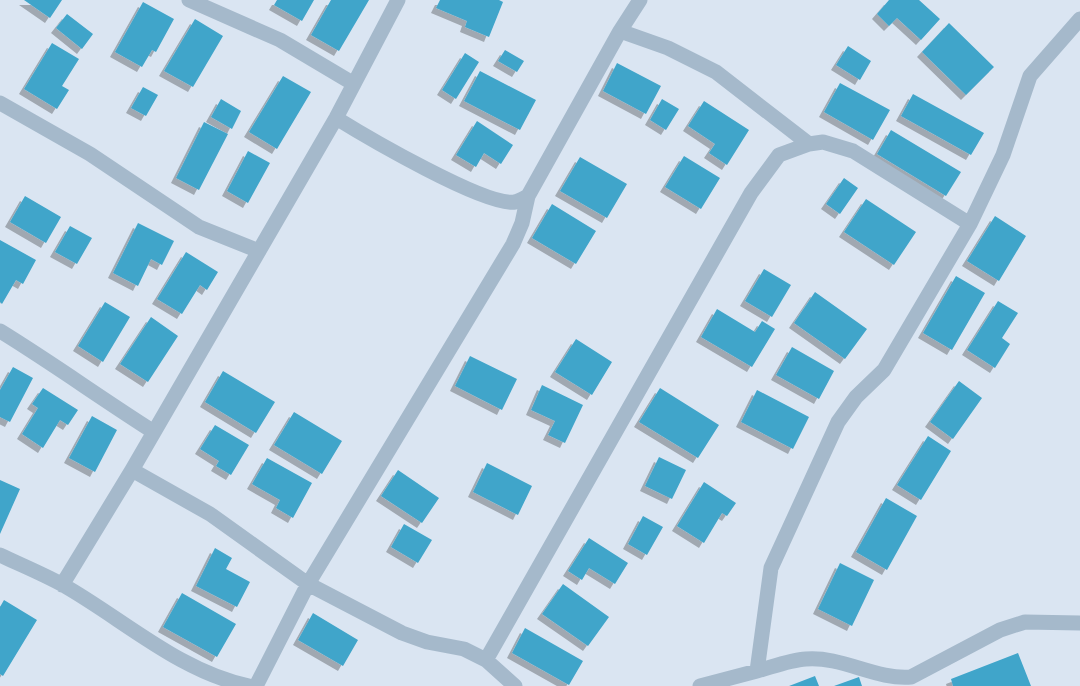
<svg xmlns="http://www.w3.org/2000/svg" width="1080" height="686" font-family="'Titillium Web',sans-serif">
<defs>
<filter id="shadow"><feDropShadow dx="-5" dy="5" stdDeviation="0" flood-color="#0004"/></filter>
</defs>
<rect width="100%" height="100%" fill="#dae5f2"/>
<path fill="#40a5ca" filter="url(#shadow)" d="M24,0H62L50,18Z
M277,0H314L302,21L274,5Z
M331,0H369L339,51L311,35Z
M440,0H499L503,2L489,37L465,27L467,21L436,8Z
M889,0H919L940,19L921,40L897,18L889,26L877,14Z
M143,2L174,19L156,52L152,50L142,67L115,52Z
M67,14L93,34L82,49L56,28Z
M195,19L223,36L193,87L164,71Z
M949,23L994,67L966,95L922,52Z
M52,43L79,59L62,86L69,90L57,109L24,89Z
M848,46L871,61L860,80L836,65Z
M505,50L524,61L517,72L498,61Z
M465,53L479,62L456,99L442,90Z
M617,63L661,86L646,114L603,91Z
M480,71L536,100L520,130L464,101Z
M283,76L311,92L277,149L249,132Z
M840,83L890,110L873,140L824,112Z
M143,87L158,95L146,116L131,108Z
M913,94L984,133L971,155L901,116Z
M221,99L241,111L232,129L211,117Z
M662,99L679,109L666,130L650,120Z
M704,101L749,130L727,165L709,153L715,144L688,126Z
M477,121L513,145L501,164L484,153L476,167L456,155Z
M204,122L228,134L199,190L176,178Z
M891,130L961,172L946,196L877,154Z
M248,151L270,163L248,203L227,191Z
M684,156L720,178L701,209L665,187Z
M580,157L627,184L607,218L560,191Z
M844,178L858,188L840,214L826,204Z
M25,196L61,217L46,243L10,222Z
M866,199L916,232L894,265L844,232Z
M552,204L596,231L576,264L532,238Z
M995,216L1026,236L999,281L967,261Z
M138,223L174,241L162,265L151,259L138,286L113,273Z
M70,226L92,238L77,264L55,252Z
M0,240L36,260L23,284L16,280L2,304L0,302Z
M186,252L218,272L207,290L200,285L182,314L157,299Z
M764,269L791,285L772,317L745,301Z
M956,276L985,293L952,350L923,333Z
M815,292L867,329L845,359L794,323Z
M998,301L1018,313L1002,338L1010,344L995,368L967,350Z
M105,302L130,317L103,362L78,346Z
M717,309L755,332L762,321L775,329L752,367L701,337Z
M151,317L178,336L148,382L120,364Z
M576,339L612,362L592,395L555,372Z
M792,347L834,371L819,399L776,375Z
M470,356L517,379L502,410L455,386Z
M13,367L33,378L10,422L0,417V390Z
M223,371L275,402L256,433L205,402Z
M959,381L982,398L953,439L930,422Z
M542,385L583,405L565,443L548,435L555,421L531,410Z
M43,388L78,410L68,425L60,420L43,448L22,434L38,408L32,404Z
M660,388L719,425L698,458L639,422Z
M757,390L809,417L793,449L741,422Z
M294,412L342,441L322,474L274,445Z
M92,416L117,430L95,472L69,458Z
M215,425L249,445L231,475L216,466L219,461L200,449Z
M928,436L951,451L921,500L897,485Z
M659,457L686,470L672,499L645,486Z
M267,458L312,483L293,518L276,508L280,500L252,484Z
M487,463L532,486L518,515L473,492Z
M398,470L439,498L422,523L381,496Z
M0,480L20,489L0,534Z
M704,482L736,503L727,516L722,513L704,543L677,526Z
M886,498L917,516L887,570L856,552Z
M643,516L663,527L647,555L628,544Z
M404,524L432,540L418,563L391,547Z
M589,538L628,563L615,584L589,568L582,580L568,571Z
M215,548L232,558L226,569L250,582L237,607L196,586Z
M840,563L874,580L852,626L818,609Z
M563,584L609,617L588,646L542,614Z
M182,593L236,624L217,657L163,627Z
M4,600L37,620L3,676L0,674V607Z
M313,613L358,640L343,666L298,640Z
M525,628L583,661L569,685L512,653Z
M1018,653L1031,686H953L951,679Z
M815,676L819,686H789Z
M859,677L862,686H834Z"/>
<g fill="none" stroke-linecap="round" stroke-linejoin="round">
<path stroke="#a5b9cb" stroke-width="15" d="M189,0L280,40L354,84
M620,31L668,48L716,72L809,144
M0,103L90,154L199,227L259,251
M336,118C365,136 486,207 515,202C519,201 524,198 528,196L620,31L640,0
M0,331C52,363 102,399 154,432
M132,470L210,514L308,584L402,633L427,642L464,649L486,660L515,686
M0,555C21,565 43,574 63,585C123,619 180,672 249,686
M62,585L132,470L336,118L398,0
M486,660L751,193L779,155L809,144L823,142L853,151L970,224
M757,671C772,667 790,660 806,659C842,656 876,680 911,677L1000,630L1025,622L1080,623
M256,686L308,584L513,244L522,223L528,196
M700,686L757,671L771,568L838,422L856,397L884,370L970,224L1003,155L1030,76L1080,19"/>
</g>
</svg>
